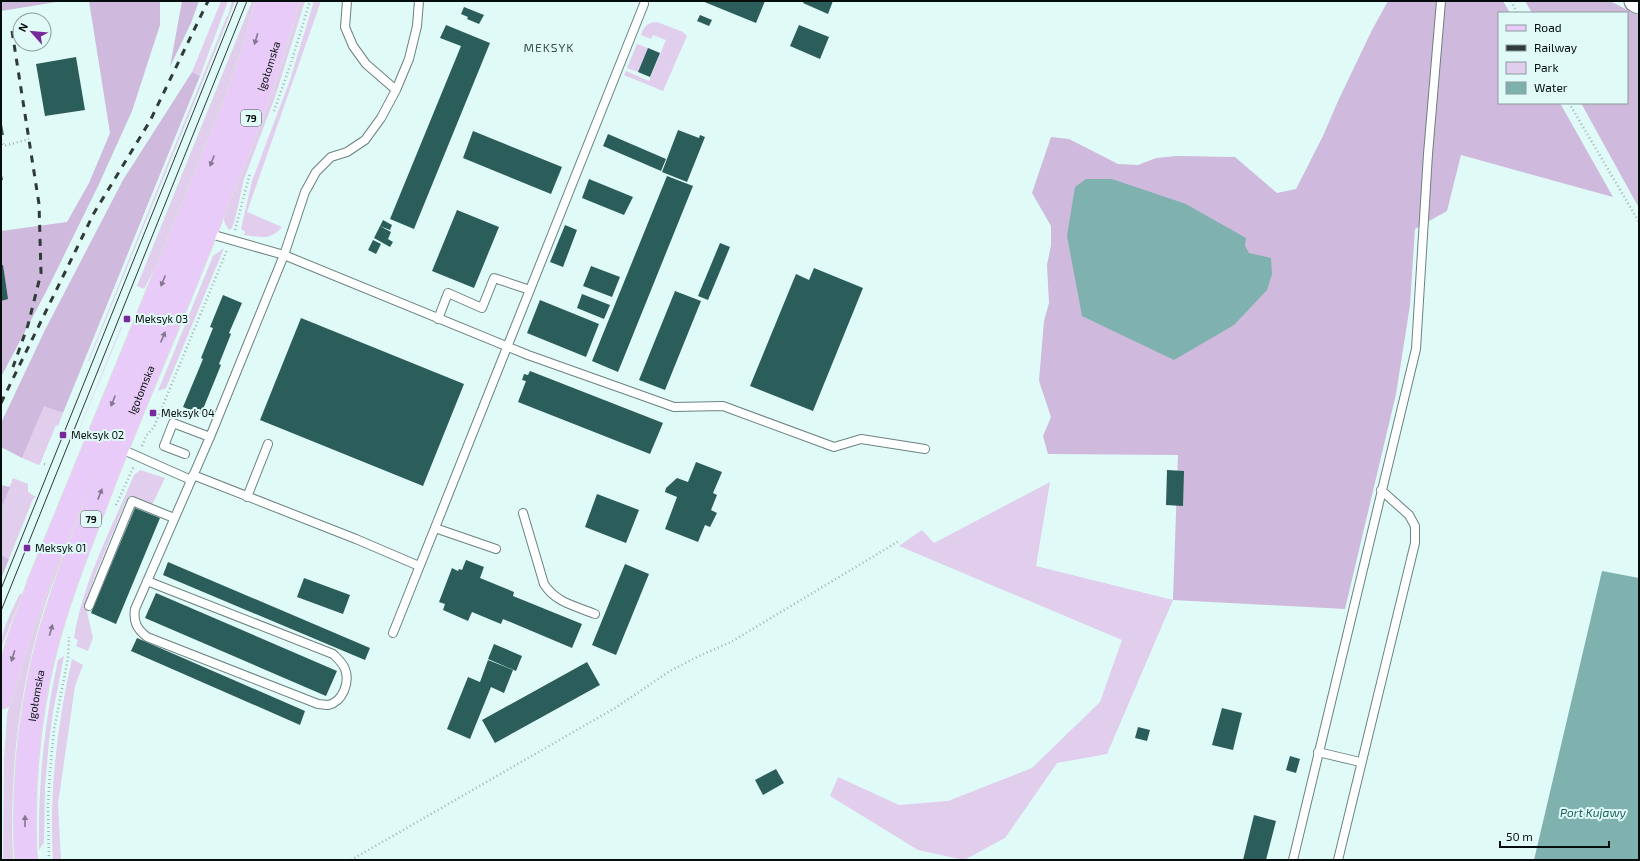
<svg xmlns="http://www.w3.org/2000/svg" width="1640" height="861" font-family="'Exo 2',sans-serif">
<rect width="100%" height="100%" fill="#e0faf8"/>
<path fill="#e1cdec" d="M221,1H228L200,76L192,72Z
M232,1H235L227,22L89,361H88L227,16H228Z
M252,1H257L236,73L159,261L144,289L137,286Z
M299,1H305L275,97L244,179L235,219L232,228L229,230L225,224L223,216Z
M314,1H321L247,212L282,227C269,241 262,237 244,235L245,232L241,229L252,181L290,80Z
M657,22L683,32L687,36L663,91L624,75L626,71L649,81L666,40L653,35L651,39L641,35C644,26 648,22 657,22Z
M637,44L648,48L638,72L627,68Z
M224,248L166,388L158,391L213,256Z
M121,327H122L64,466Z
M44,405L63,413L58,426L56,425L40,464L39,465L22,458Z
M140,470L165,478L152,505L133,497H129L126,501L96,573L85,603L93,638L88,651L76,646L78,640L74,638C83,581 112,528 134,475Z
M13,478L28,484V492L36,497L33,499L9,559L1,555V509Z
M1050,482L1036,566L1173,600L1107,754L1057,763L1005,838L964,860L918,850L830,796L838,777L899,805L948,801L1032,768L1100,702L1122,640L899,546L922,530L934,543Z
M68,532L72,534C63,557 53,581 45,605C19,688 9,773 13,860H3L4,759L7,715L19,666Z
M23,593L1,648C1,628 12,612 19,595Z
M64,656L53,712L49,742L45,786L44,842L39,850C38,785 44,723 58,660Z
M72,659L83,665L75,686L58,804L61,860H53C49,792 57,725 72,659Z"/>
<path fill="#cfb9dc" d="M1,1H63L1,11Z
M89,1H160V25L132,111L99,184L49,286L1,377V231L67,222L89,183L110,133Z
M182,1H199L191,23L170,67Z
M1388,1H1503L1510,13H1499V103H1560L1613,197L1461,155L1447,211L1415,229L1410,305L1396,394L1345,609L1173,600L1178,455L1048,454L1043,436L1051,417L1039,381L1044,321L1049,303L1047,265L1051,245V226L1032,193L1051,137L1069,139L1118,164L1138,165L1156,158L1177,156L1235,157L1277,193L1296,189L1323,136L1338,101L1372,30Z
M1525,1H1610L1639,16V208L1581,103H1627V13H1532Z
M192,72L200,76L63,413L44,406L22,458L1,447V423L45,330L123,180Z
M1,485L10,487L1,509Z
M1,555L9,559L1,579Z"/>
<path fill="#7fb2ae" d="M1086,179H1112L1186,204L1246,238L1245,246L1249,253L1271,258L1272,274L1267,290L1234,325L1174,360L1082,316L1067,236L1075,187Z
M1602,571L1639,578V860H1534Z"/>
<path fill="#2b5d5a" d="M702,1H765L756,23Z
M804,1H833L828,14L803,3Z
M464,7L484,15L479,24L467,19L468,17L461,14Z
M700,15L712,20L709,26L697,21Z
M446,25L490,43L414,229L390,219L461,46L440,38Z
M799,25L829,37L820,59L790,46Z
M648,48L660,53L650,77L638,72Z
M76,57L85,110L45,116L36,64Z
M1,119L4,135H1Z
M678,130L699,138L700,135L705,137L687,182L662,172Z
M473,131L562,167L551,194L463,158Z
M608,134L666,159L661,171L603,146Z
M1,170L3,180H1Z
M667,176L693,186L618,372L592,361Z
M589,179L633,197L624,215L582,198Z
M457,210L499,227L474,288L432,271Z
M383,220L392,225L390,230L380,226Z
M565,225L577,230L563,267L550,262Z
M380,226L391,232L388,239L393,242L390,247L374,238Z
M373,240L381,244L376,254L368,250Z
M720,243L730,247L708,300L698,296Z
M1,265H3L8,299L1,301Z
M591,266L620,277L612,297L583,286Z
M814,268L863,288L813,411L750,386L796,274L809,280Z
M675,291L701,301L665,390L639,380Z
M582,294L610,305L604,319L577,308Z
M223,295L242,303L229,333L231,334L219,364L221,365L201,414L183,407L203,359L201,358L213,328L210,327Z
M540,300L599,324L586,357L527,333Z
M301,318L464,384L423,486L260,420Z
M530,371L663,423L650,454L518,402L526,381L522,380L524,374L528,375Z
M696,462L722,472L713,493L717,495L711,510L717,513L710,527L705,525L698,542L665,529L677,497L665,492L666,488L677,478L688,482Z
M1167,470L1184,471L1183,506L1166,505Z
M597,494L639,510L626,543L585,527Z
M135,508L160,518L116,624L91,613Z
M466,560L484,567L480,578L514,592L513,596L582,624L572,648L503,619L501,624L472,612L468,621L443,610L445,604L439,602L452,568L458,571L459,569L462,570Z
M168,562L370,648L365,660L163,575Z
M625,564L649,574L616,655L592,645Z
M304,578L350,595L343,614L297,597Z
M156,593L337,671L326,696L145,618Z
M137,638L305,711L300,725L131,651Z
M494,644L522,656L516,671L488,659Z
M488,660L513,670L504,693L491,687L470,739L447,729L468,677L480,682Z
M587,662L600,685L495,743L482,720Z
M1222,708L1242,713L1233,750L1212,745Z
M1138,727L1150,730L1147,741L1135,738Z
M1290,756L1300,759L1296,773L1286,770Z
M776,769L784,783L763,795L755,780Z
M1254,815L1276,821L1266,860H1243Z"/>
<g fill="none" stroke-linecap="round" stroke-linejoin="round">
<g stroke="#6b8280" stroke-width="10">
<path id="service" d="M347,1L345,27L353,46L366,64L396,90
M207,233L284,255L528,355L674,407L723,406L834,447L861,439L925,449
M438,319L448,293L482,308L494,278L530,290
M119,448L191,480
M185,454L164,446L173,423L210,437
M193,475L356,539L419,566
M247,497L268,444
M523,513L544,584C556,603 576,606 595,614
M435,528L496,549
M147,581L333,654C337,658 343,663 345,669C350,682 343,702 328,705C325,705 321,704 318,704L147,637C137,629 133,622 135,609L210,437L284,255L305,192L316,172L331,157L347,152L365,140L381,118L396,90L409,59L417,26L419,1
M89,606L132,501L174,518
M393,633L644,4
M1318,752L1360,762
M1293,860L1416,349L1428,154L1441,1
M1338,860L1415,543V526L1409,515L1381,490"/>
</g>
<g stroke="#6b8280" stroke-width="23">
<path id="tertiary" d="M1635,1L1639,3"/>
</g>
<g stroke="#dcdddd" stroke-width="24">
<g id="primary">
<path d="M1,698L17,644L39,582L231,113L253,51L267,1"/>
<path id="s1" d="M26,860C22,787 29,714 47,644C61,592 81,543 100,493C136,398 178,306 214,211C223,187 234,163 243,139C260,94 276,48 288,1"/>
</g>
</g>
<path stroke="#9eb3b1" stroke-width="2.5" stroke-dasharray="1 3" stroke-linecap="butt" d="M1511,1L1517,13
M1569,103L1639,222
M274,111L291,63L310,1
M1,140L4,146L29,139
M235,230L250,173
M142,446L146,436L154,427L227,250
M44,464L48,465
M116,505L134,466
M49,860L48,808L50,771L54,730L68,658L69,637
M351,860L615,708L670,671L699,656L731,642L899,541"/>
<use href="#service" stroke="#fff" stroke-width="8"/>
<use href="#tertiary" stroke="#fff" stroke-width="21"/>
<use href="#primary" stroke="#e9cbfa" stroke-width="22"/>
<path stroke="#2f3a39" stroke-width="1" d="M1,589L238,1
M1,611L247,1"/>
<path stroke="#2f3a39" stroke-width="3" stroke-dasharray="7 7" stroke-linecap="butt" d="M12,31L39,204L41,273L28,325L13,367
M1,403L94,213L150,121L208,1"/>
</g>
<defs><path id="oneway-solid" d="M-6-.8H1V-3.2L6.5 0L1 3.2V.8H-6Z"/></defs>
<g fill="#83768f">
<use href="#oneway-solid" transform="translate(256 39) rotate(107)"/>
<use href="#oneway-solid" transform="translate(212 161) rotate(112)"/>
<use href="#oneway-solid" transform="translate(163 281) rotate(112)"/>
<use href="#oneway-solid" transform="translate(163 337) rotate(-67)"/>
<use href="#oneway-solid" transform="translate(113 401) rotate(112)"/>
<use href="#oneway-solid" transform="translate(100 494) rotate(-69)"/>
<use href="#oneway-solid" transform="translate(51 630) rotate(-74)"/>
<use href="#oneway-solid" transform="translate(13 656) rotate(107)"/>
<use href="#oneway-solid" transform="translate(25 821) rotate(-90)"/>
</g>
<g fill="#78299b" stroke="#e0faf8" stroke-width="1.5">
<rect x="123" y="315" width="8" height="8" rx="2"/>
<rect x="149" y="409" width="8" height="8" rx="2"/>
<rect x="59" y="431" width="8" height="8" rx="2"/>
<rect x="23" y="544" width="8" height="8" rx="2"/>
</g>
<g text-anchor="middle" stroke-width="4" stroke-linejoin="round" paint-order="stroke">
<g fill="#e0faf8" stroke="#475554" stroke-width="1">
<rect x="241" y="110" width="20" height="16" rx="3"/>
<rect x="81" y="511" width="20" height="16" rx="3"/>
</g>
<g font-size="10" font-weight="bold" fill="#060e0d">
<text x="251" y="122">79</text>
<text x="91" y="523">79</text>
</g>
<g font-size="11" fill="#060e0d" stroke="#e0faf8">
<text dy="4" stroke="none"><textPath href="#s1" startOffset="837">Igołomska</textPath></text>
<text dy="4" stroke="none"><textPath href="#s1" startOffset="489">Igołomska</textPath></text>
<text dy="4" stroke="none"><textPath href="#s1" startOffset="165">Igołomska</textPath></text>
</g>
<g font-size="11" fill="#060e0d" stroke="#e0faf8" text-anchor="start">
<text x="135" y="323">Meksyk 03</text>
<text x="161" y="417">Meksyk 04</text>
<text x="71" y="439">Meksyk 02</text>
<text x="35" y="552">Meksyk 01</text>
</g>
<g font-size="12" letter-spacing="1" fill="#394e4d" stroke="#e0faf8">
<text x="549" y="52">MEKSYK</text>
</g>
<g font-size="12" font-style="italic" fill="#1a5f5c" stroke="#e0faf8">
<text x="1593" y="817">Port Kujawy</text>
</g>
</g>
<rect width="1640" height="861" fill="none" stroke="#060e0d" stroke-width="4"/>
<rect x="1498" y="12" width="130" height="92" fill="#e0faf8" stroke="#899c9a"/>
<rect x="1506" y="25" width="20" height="6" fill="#e9cbfa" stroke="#899c9a"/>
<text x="1534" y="32" font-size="12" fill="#060e0d">Road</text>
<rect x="1506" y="45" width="20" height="6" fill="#2f3a39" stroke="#899c9a"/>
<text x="1534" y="52" font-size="12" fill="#060e0d">Railway</text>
<rect x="1506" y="62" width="20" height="12" fill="#e1cdec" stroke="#899c9a"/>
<text x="1534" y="72" font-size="12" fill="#060e0d">Park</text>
<rect x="1506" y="82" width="20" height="12" fill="#7fb2ae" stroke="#899c9a"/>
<text x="1534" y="92" font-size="12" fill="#060e0d">Water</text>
<g transform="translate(32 32) rotate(297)"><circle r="19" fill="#e0faf8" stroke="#899c9a"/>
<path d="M0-3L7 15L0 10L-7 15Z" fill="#78299b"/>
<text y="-6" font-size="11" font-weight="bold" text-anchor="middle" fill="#060e0d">N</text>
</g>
<path d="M1500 841v6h109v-6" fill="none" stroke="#060e0d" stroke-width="2"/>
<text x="1506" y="841" font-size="12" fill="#060e0d" stroke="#e0faf8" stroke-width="3" paint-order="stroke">50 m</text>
</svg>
